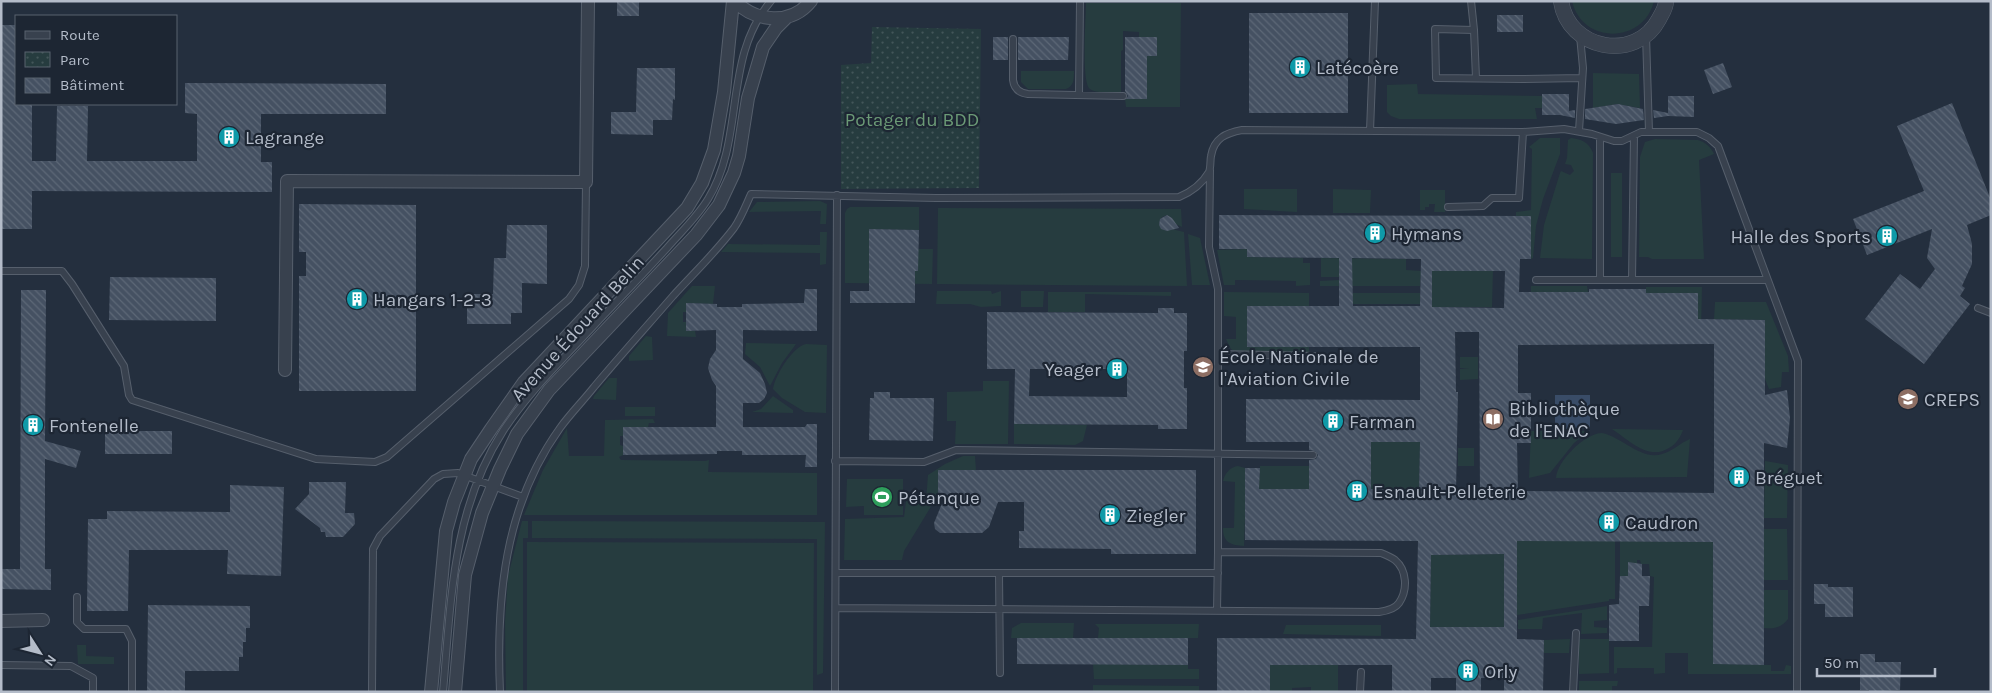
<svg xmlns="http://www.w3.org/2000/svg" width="1992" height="693" font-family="Karla,sans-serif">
<defs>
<pattern id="park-dots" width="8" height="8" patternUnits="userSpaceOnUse" patternTransform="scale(1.25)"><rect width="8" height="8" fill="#263c3f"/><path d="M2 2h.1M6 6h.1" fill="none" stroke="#435659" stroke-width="1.8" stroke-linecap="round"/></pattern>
<pattern id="building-back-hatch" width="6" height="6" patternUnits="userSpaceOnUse" patternTransform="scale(1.25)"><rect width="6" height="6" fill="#455162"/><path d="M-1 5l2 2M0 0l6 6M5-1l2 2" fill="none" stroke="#5d6877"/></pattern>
</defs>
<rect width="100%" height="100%" fill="#242f3e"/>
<path fill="#263c3f" d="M1572,1H1654C1644,44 1582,45 1572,1Z
M1086,3H1181L1180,107H1126L1125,99H1147V56H1157V37H1139V32L1123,31V50L1121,51V92C1112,92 1097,94 1090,89C1081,83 1086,17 1086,3Z
M1021,71H1074C1074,79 1074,86 1066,89H1028L1021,82Z
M1593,73L1639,74L1640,108L1617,104L1593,108Z
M1417,84L1418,94L1542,96V108H1535L1537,119H1399L1391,116L1387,112V85Z
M1540,138H1560V154L1543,199L1536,226L1533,258L1531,259V216H1516V212L1531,210L1532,149L1529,147Z
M1571,138C1581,139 1589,142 1593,153L1592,259L1540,258L1544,225L1560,173L1561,171L1570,175L1574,171L1571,165L1565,164L1567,158L1568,140Z
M1655,139L1698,140C1705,142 1711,147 1714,154L1699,160L1704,259H1652L1648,257H1639L1640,157L1645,142Z
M1611,173H1622V257H1611Z
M1244,189H1297V212L1244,209Z
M1333,189L1371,190L1370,213H1333Z
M1420,190H1445V212H1434L1435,204H1429V207H1425V210H1420Z
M820,201L827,204L826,224H820L821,211L749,212L757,202Z
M850,207H919V230L869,229L870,271H918V249H933L932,284L845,283V213L847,209Z
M938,208L1181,209L1182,227L1174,223L1172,218L1167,215L1162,217L1159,223L1164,230L1172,229L1184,232L1187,286L937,284Z
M820,232H827L826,264L820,265V253L721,252L728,244L820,245Z
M1188,234L1200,238L1210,285H1192Z
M1247,249V257L1303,258V263H1310V285L1296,286V281L1235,280V285H1224L1217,250Z
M1321,258L1406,259V270L1421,271L1420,286H1320V281L1339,280V285V272V277H1321Z
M1493,270L1492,307H1432V271Z
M692,286H715L713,304L686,303V312H683V322H686V331H695L696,337L667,336L668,313Z
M1531,286H1587L1589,298L1581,292H1538L1537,313L1531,331Z
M1646,287H1702L1701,332L1645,313L1698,314V293L1646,294Z
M937,291H991L992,294L1001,291V306L981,307L970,304H936Z
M1021,291H1044L1043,307H1021Z
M1048,292H1171V296L1085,294V312H1048Z
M1224,292L1309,293V306H1247V347H1309V353L1234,351L1231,349L1226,339H1236V317L1224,316Z
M1340,293H1420V304H1340Z
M1715,302H1766L1788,356L1789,372H1782L1781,387L1769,389L1765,379V320L1714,319Z
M646,336L652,337L653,360L629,361V356Z
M746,343L796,344L782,363L770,386L760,367L745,354Z
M806,344L827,345L826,413L805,412L782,398L773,389C775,376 792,347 806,344Z
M1460,357H1478V379L1460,380V369L1469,368H1460Z
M609,378H617L616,400L593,399L594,396Z
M983,381H1009L1008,444H955L956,421H947V392L983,391Z
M773,396L793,410V413L752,412L761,409Z
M625,407H655V416H625Z
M653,419L655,423H649L648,427H623V436H620V445L623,446V455L619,457L621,460L705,461L709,460L708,472L817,473V515H524L543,470L567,428L569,456H604L605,420Z
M1014,424L1087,425L1083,441L1075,445L1014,444Z
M1612,429L1683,430C1680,438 1676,444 1669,448C1648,461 1629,440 1612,429Z
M1531,431H1589L1574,443L1550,473L1529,478Z
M1602,433C1622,437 1642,461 1662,454C1673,451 1680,443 1690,439L1687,477L1556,478C1557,461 1585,433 1602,433Z
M1371,442H1420L1419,490L1371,489Z
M1458,448H1474V466H1458Z
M963,456H975L976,470H938V495L904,551L902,560H844L845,519L904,517L906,501H926L928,475L945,464Z
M1765,461L1788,465L1787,518H1764Z
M1238,466L1245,468V481H1259L1260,466H1309V489H1246L1244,546C1231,545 1223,543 1223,528H1234L1235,482L1223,481C1225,473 1230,467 1238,466Z
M847,479H903V515H864V506L846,507Z
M522,521H528V538H523V692H506L505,622L508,576Z
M532,521L825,522L823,673L817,675V539L532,538Z
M1764,529H1787L1788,580H1764Z
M1517,541H1615V599H1609V601L1517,615Z
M1620,541L1713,542V664L1771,665V671H1784L1786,665L1791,666V674H1688V653H1665V673L1654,674V668H1617V673L1614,674V647H1652L1654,577L1650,576L1649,564H1641L1640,560H1637V564L1628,576H1620Z
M527,542L814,543L813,692H527Z
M1504,554V627H1430L1431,555Z
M1764,590H1788V619C1781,628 1774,629 1764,628Z
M1607,606V620L1594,621V627L1607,628V633L1581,634L1582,613L1543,618L1542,629H1518V620Z
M1021,623H1074L1073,638H1011L1012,628Z
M1095,624H1199L1198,638H1098L1099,628Z
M1286,625H1381V636L1283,634Z
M1570,639L1569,653H1544V640Z
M1581,639H1609V673L1579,674V640Z
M77,645H86V656L114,657V664H78Z
M1093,664L1188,665V669H1199V679H1094Z
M1270,665H1338V692H1311V687L1292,688V692H1270Z
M1579,681H1618L1617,686H1612V692H1579Z
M1093,685L1199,686V692H1093Z"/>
<path fill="url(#park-dots)" d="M872,27L981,29L979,188L841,189V65L871,63Z"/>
<path fill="#394c67" d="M1555,395H1590V429H1555Z"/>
<path fill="url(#building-back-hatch)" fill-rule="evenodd" d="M617,1H639V16H617Z
M1249,13H1348V113H1249Z
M1497,15H1523V32H1497Z
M1,25H16V104H32V161H56L57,106H88L87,161H197V114L185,113V83L386,84V114H261V162H272V192L32,191V229H1Z
M993,37H1008V60H993Z
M1018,37H1069L1068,60H1018Z
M1125,37H1157V56H1147V99H1126L1128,96L1125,91Z
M1723,63L1732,87L1713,94L1704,70Z
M637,68H675V100L673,99L672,120H653V135L611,134V112H636Z
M1542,94H1569V111L1575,110V118L1560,115H1542Z
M1668,96H1694V117L1668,116L1654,118L1653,110L1668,113Z
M1952,103L1991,200V215L1967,225L1972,244V264L1962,286L1965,288L1960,296L1970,304L1924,364L1865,319L1900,274L1920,289L1935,269L1927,258L1932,229L1867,255L1853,219L1924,191L1897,126Z
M1618,104L1643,109L1644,120L1616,124L1585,119V109Z
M299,204L416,205V391H299V276H306V252H299Z
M1167,215L1172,218L1179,228L1167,231L1161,229L1159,225L1160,219Z
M1219,215L1531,216V259H1520L1519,292H1589V289H1646V293H1698V319L1765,320V395L1787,390L1790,418L1787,448L1764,443V665L1713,664V542L1517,541V639L1544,640L1543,692H1504V678H1481V692H1456V678H1431V692H1392V665H1270V692H1217V638L1416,639L1418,541L1245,540V468H1260L1259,489H1309V460L1316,459L1318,455L1315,451L1309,450V442H1246V399L1420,400V347H1247V306H1339V258L1247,257V249H1219ZM1352,258L1421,259L1420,306H1353ZM1432,271H1505L1504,308L1432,307ZM1455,332H1479L1480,492L1456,491L1458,392H1456ZM1714,344V493L1518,491L1517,443H1531V393H1518V345ZM1371,442H1420L1419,490L1371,489ZM1504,554V627H1430L1431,555Z
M507,225H547V284L522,283V313H511V324H467V294H493L494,258H506Z
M869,229L919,230L918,271H915V303H850V291H869Z
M110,277L216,278V321L109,320Z
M805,289H817V331L743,330V359L760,373L765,384L767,393L764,399L759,403H743V427H805L807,424H817V467H805L806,455H742V451H717V454L623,455V427H716V386L712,380L708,368L710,359L716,350V330L686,331V303L717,304V307H742V304L804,303Z
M21,290H46L45,441L81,451L76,468L45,459V569H51V590L1,589V569H20Z
M1158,308H1174V313H1187V351H1184V388H1187V429H1158V425L1014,424L1015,369H987V312L1158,313ZM1030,369H1127V397L1029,396Z
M874,392H890V398H934L933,441L869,440L870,398H874Z
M105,431H172V454H105Z
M938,470H1196V554H1111V549L1019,548V531H1024V502H998L989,527L982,533H940L935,529L934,523L945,496L938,495Z
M309,482H346L345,513H354L355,524L343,537H326L325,532H321L320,528L295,509L309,494Z
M230,485L284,487L281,576L227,574L228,550H129L128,611H87L88,519H107V511L230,512Z
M1628,562L1642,564V576H1650L1649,606H1639V641H1609V605L1619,604L1620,576H1628Z
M1814,584H1828V587H1853V617H1825V604H1814Z
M148,605L250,606V628H246V642H243V657H239V671H185V692H147Z
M1017,638H1188V665L1017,664Z
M1860,654H1875V662H1901L1900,690L1869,692V690H1860Z"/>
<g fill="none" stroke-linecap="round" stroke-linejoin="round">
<g stroke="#565f6c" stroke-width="8">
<path id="service" d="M1471,1L1474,30
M1646,35L1649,132
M1013,39V80C1014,88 1019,93 1028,94L1123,96
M1476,78L1474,30L1435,29L1436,78L1521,79L1582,78
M1079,95L1080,1
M1370,131L1375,1
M1579,131L1583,68L1580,36
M1210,170L1209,247L1218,289V552
M1448,207L1483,206L1492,198H1519L1523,132
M1,271H62L72,284L124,366L129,395L132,400L316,459L375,462L387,457L569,299L579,285L585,266L586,182
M1536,280H1767
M1600,280V138
M1632,280L1634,136
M1978,308L1991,313
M1218,354L1314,356
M835,461L924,462L956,450L1313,455
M836,573H1218
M999,573L1000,673
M77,597V622L84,629H126L132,641V692
M836,608L1379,612C1386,611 1395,609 1399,603C1408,590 1407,570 1395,560C1391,557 1386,555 1381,553L1218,552L1217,611
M1,665L71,666L93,678V692
M372,692L373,549L380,536L434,479L443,474L458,473L523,497
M443,692C451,602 452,510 503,431C530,390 566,356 599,320C622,296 645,272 667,248C681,232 697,217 708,199C746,137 722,58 771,1
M500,692C496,599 504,506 560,428C570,414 583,401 594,387C620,356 647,326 673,296C694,273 715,253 734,228C741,218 746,205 751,194L936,198L1179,197C1191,192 1202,184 1209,172C1211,167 1210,161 1211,156C1214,138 1226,133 1242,130L1523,132L1564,129L1592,134L1614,141H1622L1641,132H1697L1709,138L1718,146L1798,361L1797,692
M835,692L837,195
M1360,692L1361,672
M1573,692L1576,633"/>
</g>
<g stroke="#565f6c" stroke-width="14">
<path id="minor" d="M735,1C755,22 791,26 811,1
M285,370L287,181L586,182L588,1
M1,621L43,620
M431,692L446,531L454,502L471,459L491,429L524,382L687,208L702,183L714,150L724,92L733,1
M455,692L465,575L482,513L500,469L517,434L549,390L696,235L719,205L734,173L739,156L748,98L763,47L776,28L787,17"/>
</g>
<g stroke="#565f6c" stroke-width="16">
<path id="tertiary" d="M1561,1C1568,50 1636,63 1659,19C1662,13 1666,8 1666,1"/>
</g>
<use href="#service" stroke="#38414e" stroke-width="6"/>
<use href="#minor" stroke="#38414e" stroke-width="12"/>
<use href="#tertiary" stroke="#38414e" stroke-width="15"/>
</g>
<defs>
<g id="building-disc" transform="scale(1.125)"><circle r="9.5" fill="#0f9aa8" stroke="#1d2633"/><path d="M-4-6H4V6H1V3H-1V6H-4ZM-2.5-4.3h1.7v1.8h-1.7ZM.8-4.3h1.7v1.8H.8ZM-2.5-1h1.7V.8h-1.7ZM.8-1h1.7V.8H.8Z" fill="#fff"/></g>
<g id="university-disc" transform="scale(1.125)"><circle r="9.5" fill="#8d6e63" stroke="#1d2633"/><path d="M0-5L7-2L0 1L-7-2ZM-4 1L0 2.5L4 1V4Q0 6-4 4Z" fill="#fff"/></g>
<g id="library-disc" transform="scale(1.125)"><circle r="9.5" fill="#8d6e63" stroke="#1d2633"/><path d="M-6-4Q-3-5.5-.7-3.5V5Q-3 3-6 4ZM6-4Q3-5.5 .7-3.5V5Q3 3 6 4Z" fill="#fff"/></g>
<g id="stadium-disc" transform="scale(1.125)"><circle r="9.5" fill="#2e9e5b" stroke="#1d2633"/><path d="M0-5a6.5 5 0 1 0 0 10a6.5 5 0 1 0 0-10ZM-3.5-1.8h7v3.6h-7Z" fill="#fff"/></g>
</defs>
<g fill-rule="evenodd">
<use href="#building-disc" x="1300" y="67"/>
<use href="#building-disc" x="229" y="137"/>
<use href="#building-disc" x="1375" y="233"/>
<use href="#building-disc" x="1887" y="236"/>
<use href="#building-disc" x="357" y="299"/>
<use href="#university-disc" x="1203" y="367"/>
<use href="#building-disc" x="1117" y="369"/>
<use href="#university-disc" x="1908" y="399"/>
<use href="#library-disc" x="1493" y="419"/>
<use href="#building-disc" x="1333" y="421"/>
<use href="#building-disc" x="33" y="425"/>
<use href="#building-disc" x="1739" y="477"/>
<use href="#building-disc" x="1357" y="491"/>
<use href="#stadium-disc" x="882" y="497"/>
<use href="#building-disc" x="1110" y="515"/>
<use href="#building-disc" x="1609" y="522"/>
<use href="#building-disc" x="1468" y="671"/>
</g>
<g text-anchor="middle" stroke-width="4.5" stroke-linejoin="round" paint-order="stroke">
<g font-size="19" fill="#b4bcc9" stroke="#1d2633" text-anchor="start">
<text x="1316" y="74">Latécoère</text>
<text x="245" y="144">Lagrange</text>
<text x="1391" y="240">Hymans</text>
<text x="1871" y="243" text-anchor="end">Halle des Sports</text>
<text x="373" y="306">Hangars 1-2-3</text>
<text x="1219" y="363">École Nationale de<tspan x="1219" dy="22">l'Aviation Civile</tspan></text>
<text x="1101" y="376" text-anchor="end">Yeager</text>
<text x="1924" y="406">CREPS</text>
<text x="1509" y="415">Bibliothèque<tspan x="1509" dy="22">de l'ENAC</tspan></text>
<text x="1349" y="428">Farman</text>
<text x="49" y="432">Fontenelle</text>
<text x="1755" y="484">Bréguet</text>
<text x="1373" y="498">Esnault-Pelleterie</text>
<text x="898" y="504">Pétanque</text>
<text x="1126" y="522">Ziegler</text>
<text x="1625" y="529">Caudron</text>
<text x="1484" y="678">Orly</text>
</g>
<g font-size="19" fill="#6b9a76" stroke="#1d2633">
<text x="912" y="126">Potager du BDD</text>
</g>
<g font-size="19" fill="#b4bcc9" stroke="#1d2633">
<text transform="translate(577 328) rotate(-48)" y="7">Avenue Édouard Belin</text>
</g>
</g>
<rect width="1992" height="693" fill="none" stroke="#b4bcc9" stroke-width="5"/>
<rect x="15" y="15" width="162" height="90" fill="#1d2633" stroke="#59626f"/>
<rect x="25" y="31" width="25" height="8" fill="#38414e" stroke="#59626f"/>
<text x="60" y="40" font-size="15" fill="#b4bcc9">Route</text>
<rect x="25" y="52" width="25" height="15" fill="url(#park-dots)" stroke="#59626f"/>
<text x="60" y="65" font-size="15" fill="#b4bcc9">Parc</text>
<rect x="25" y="78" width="25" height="15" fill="url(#building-back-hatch)" stroke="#59626f"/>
<text x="60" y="90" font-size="15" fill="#b4bcc9">Bâtiment</text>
<g transform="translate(40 653) rotate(126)" stroke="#1d2633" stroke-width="4" paint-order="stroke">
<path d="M0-4L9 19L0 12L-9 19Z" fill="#b4bcc9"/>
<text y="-8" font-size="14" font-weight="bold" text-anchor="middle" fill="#b4bcc9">N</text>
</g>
<path d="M1817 668v8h118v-8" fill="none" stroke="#b4bcc9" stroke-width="2.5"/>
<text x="1824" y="668" font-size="15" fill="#b4bcc9" stroke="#1d2633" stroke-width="4" paint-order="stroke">50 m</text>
</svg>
